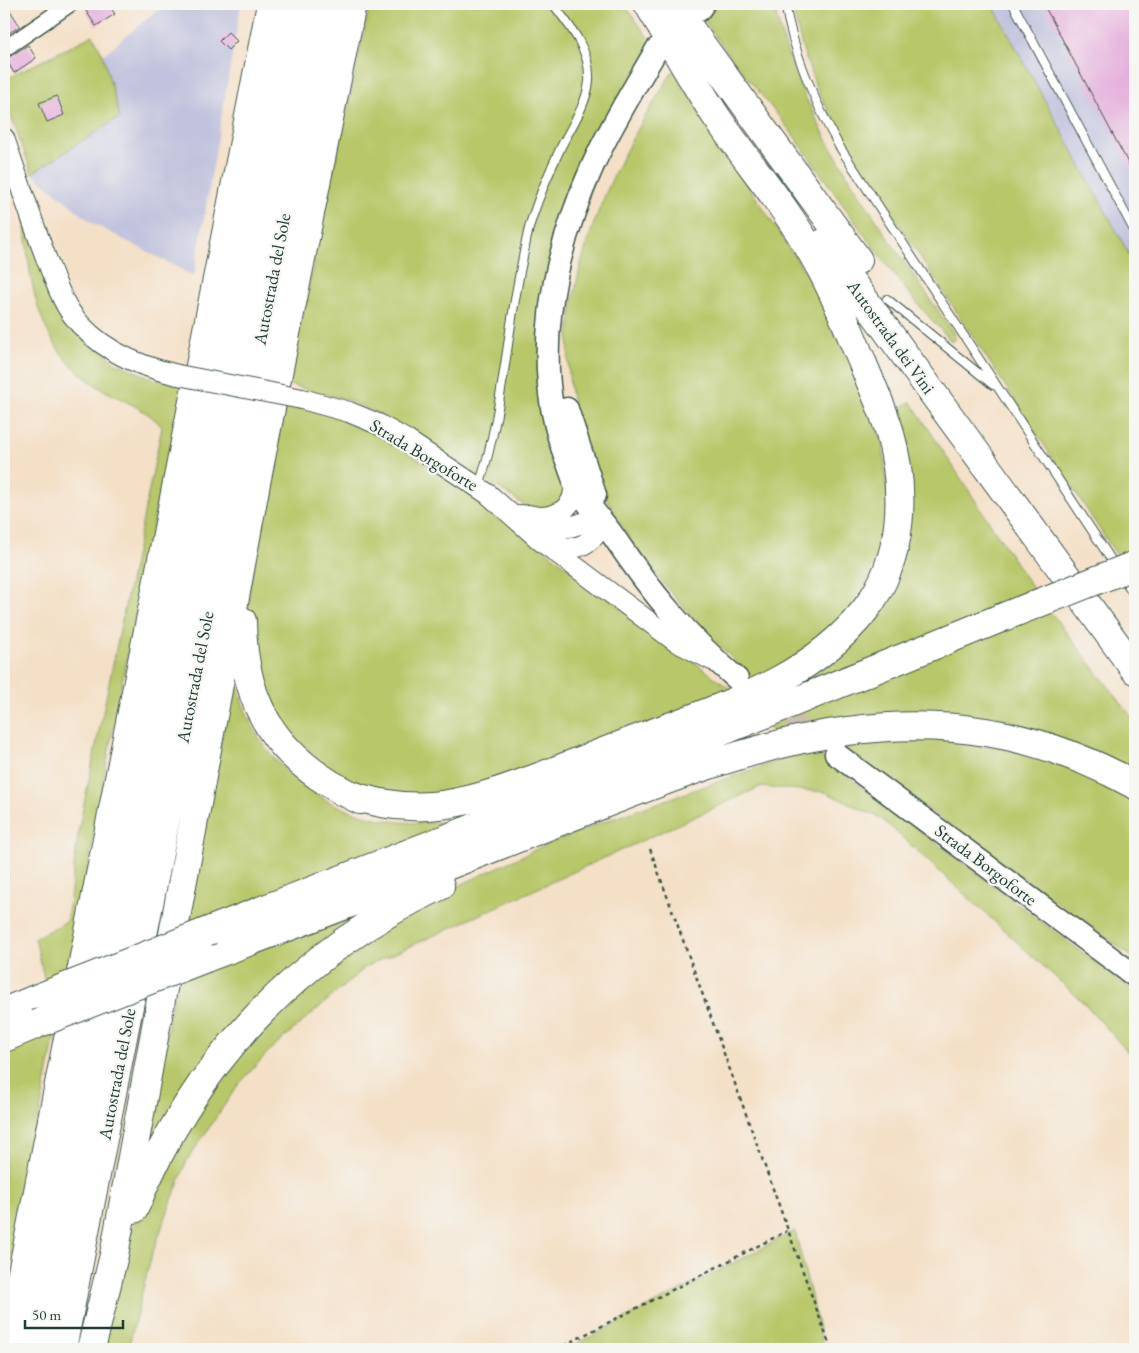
<svg xmlns="http://www.w3.org/2000/svg" width="1139" height="1353" font-family="'EB Garamond',serif">
<rect width="100%" height="100%" fill="#f6f6f2"/>
<filter id="ink" filterUnits="userSpaceOnUse"><feTurbulence type="fractalNoise" baseFrequency=".02" numOctaves="2"/><feDisplacementMap in="SourceGraphic" scale="10" xChannelSelector="R" yChannelSelector="G"/><feConvolveMatrix kernelMatrix="1 2 1 2 8 2 1 2 1" color-interpolation-filters="sRGB"/></filter>
<filter id="wash" filterUnits="userSpaceOnUse"><feTurbulence type="fractalNoise" baseFrequency=".0096" numOctaves="4" result="noise"/><feDisplacementMap in="SourceGraphic" scale="20" xChannelSelector="R" yChannelSelector="G"/><feGaussianBlur stdDeviation="1.12" result="paint"/><feColorMatrix in="noise" values="0 0 0 0 0 0 0 0 0 0 0 0 0 0 0 0 0 1.4 0 .05"/><feComposite in="paint" operator="in"/></filter>
<g filter="url(#wash)">
<rect width="100%" height="100%" fill="#f4e0c7"/>
<path fill="#c1c2dd" d="M165,4H241L194,276L92,223L32,173L119,117L103,55Z
M992,4H1135V266Z"/>
<path fill="#b8c769" stroke="#6c824e" d="M370,4H624L651,42L544,300L569,484L563,501L534,512L499,488L459,467L387,418L347,400L287,384Z
M707,4H775C777,26 786,49 794,70C831,164 899,252 956,337L952,342C892,280 844,205 794,136C763,95 728,58 701,15Z
M791,4H992L1135,265V583L844,141L816,87L803,50Z
M93,35L103,55L120,117L32,173L4,96V80Z
M673,71L810,280L868,399L883,441L889,523L857,607L774,673L754,680C700,627 639,565 605,496C599,482 595,467 589,454C579,428 570,402 569,374C564,299 590,222 623,156C638,127 656,99 673,71Z
M24,217L52,294L114,362L154,379L186,386L157,503L103,781L89,862L4,1295V1051L45,982L35,938L67,921L79,828L162,427C148,409 122,401 102,389C36,349 30,287 24,217Z
M911,402L1035,592L1135,721V773L1105,756L1055,738L770,730L766,724L775,697L885,592L889,414Z
M285,404L334,415L373,431L456,483L734,692L466,793L415,801L329,776L269,714L248,617L250,585Z
M234,670C250,764 326,822 420,823C446,823 470,817 495,810L418,888L337,935L140,1175Z
M926,737L1029,752L1135,796V959L837,743Z
M811,749L1135,992V1060L1086,1005L882,819L825,792L760,787L367,966L271,1049L238,1085L186,1162L151,1257L128,1349H100L127,1242L156,1171L209,1083L310,976L420,904L543,846L603,822Z
M795,1231L824,1349H567Z"/>
<g fill="none" stroke-linecap="round" stroke-linejoin="round">
<path stroke="#49b8c3" stroke-width="4" d="M4,869L7,878"/>
</g>
<g id="blocks">
<path fill="#e5b0dd" d="M4,4H6L20,26L4,36Z
M90,4H108L115,14L96,26L86,11L92,7Z
M1043,4H1135V176L1051,18Z
M228,32L237,41L228,50L219,41Z
M28,45L36,58L14,73L6,59Z
M57,96L64,115L47,122L39,103Z"/>
</g>
</g>
<g filter="url(#ink)">
<use href="#blocks" fill-opacity="0" stroke="#3f554a" stroke-width="1"/>
<g fill="none" stroke-linecap="round" stroke-linejoin="round">
<path stroke="#c9bfaa" stroke-width="22" stroke-dasharray="22 11" stroke-linecap="butt" d="M763,700L822,744"/>
<g stroke="#3f554a" stroke-width="10">
<path id="service" d="M785,4C794,55 814,101 839,146L1135,596
M1013,4L1135,232
M887,299L993,385
M479,486C503,413 506,337 522,262C525,248 527,232 532,218C540,194 550,170 561,147C571,127 587,104 589,81C591,51 570,26 553,4"/>
</g>
<g stroke="#3f554a" stroke-width="18">
<path id="minor" d="M4,49L70,4"/>
</g>
<g stroke="#3f554a" stroke-width="22">
<path id="tertiary" d="M4,138C19,181 33,225 50,268C56,283 61,299 71,313C96,348 137,366 178,375
M302,399L349,412L378,424L405,439L488,494L541,541L675,641L712,660
M522,515C535,523 548,531 563,528C583,526 582,517 605,524C587,546 577,554 548,543
M529,515C545,520 566,515 573,497C575,490 573,481 572,474"/>
</g>
<g stroke="#3f554a" stroke-width="25">
<path id="secondary" d="M699,10L703,4
M657,49C635,87 611,125 593,165C552,256 529,365 567,461C571,471 574,483 580,492C590,508 604,522 614,537C651,592 687,636 737,679
M567,409L595,495
M836,754L1135,976"/>
</g>
<g stroke="#3f554a" stroke-width="30">
<path id="motorway" d="M672,4L858,260
M823,243L1135,670
M242,621C243,710 280,762 360,800
M343,792C418,821 472,802 544,775C579,761 614,748 650,734C727,705 812,678 865,610C905,558 906,489 889,430C882,406 870,382 861,359C847,326 835,293 817,262C790,212 752,168 720,122C694,84 672,43 648,4
M211,930L713,735L1001,618
M206,958C312,918 418,878 523,836C734,753 917,665 1135,785
M4,1012L43,996
M4,1038L37,1024
M134,1209C193,1063 297,953 440,886
M7,1349L271,4
M35,1349L298,4
M62,1349L325,4
M91,1349L114,1255L256,483L352,4"/>
</g>
<path stroke="#3f554a" stroke-width="2.5" stroke-dasharray="4 4" stroke-linecap="butt" d="M650,849L831,1349
M557,1349L787,1231"/>
<use href="#service" stroke="#fff" stroke-width="8"/>
<use href="#minor" stroke="#fff" stroke-width="15"/>
<use href="#tertiary" stroke="#fff" stroke-width="20"/>
<use href="#secondary" stroke="#fff" stroke-width="22"/>
<use href="#motorway" stroke="#fff" stroke-width="28"/>
<g stroke="#3f554a" stroke-width="22" stroke-linecap="butt">
<path id="tertiary-bridge" d="M178,375L302,399"/>
</g>
<g stroke="#3f554a" stroke-width="30" stroke-linecap="butt">
<path id="motorway-bridge" d="M1001,618L1135,565
M43,996L211,930
M37,1024L206,958"/>
</g>
<use href="#tertiary-bridge" stroke="#fff" stroke-width="20"/>
<use href="#motorway-bridge" stroke="#fff" stroke-width="28"/>
</g>
</g>
<g text-anchor="middle" stroke-width="4.5" stroke-linejoin="round" paint-order="stroke">
<g font-size="18" fill="#1f3d34" stroke="#f6f6f2">
<text transform="translate(272 279) rotate(-79)" y="6">Autostrada del Sole</text>
<text transform="translate(891 337) rotate(54)" y="6">Autostrada dei Vini</text>
<text transform="translate(424 455) rotate(31)" y="6">Strada Borgoforte</text>
<text transform="translate(195 677) rotate(-79)" y="6">Autostrada del Sole</text>
<text transform="translate(986 865) rotate(37)" y="6">Strada Borgoforte</text>
<text transform="translate(117 1074) rotate(-79)" y="6">Autostrada del Sole</text>
</g>
</g>
<rect width="1139" height="1353" fill="none" stroke="#f6f6f2" stroke-width="20"/>
<path d="M25 1320v8h98v-8" fill="none" stroke="#1f3d34" stroke-width="2.5"/>
<text x="32" y="1320" font-size="15" fill="#1f3d34" stroke="#f6f6f2" stroke-width="4" paint-order="stroke">50 m</text>
</svg>
